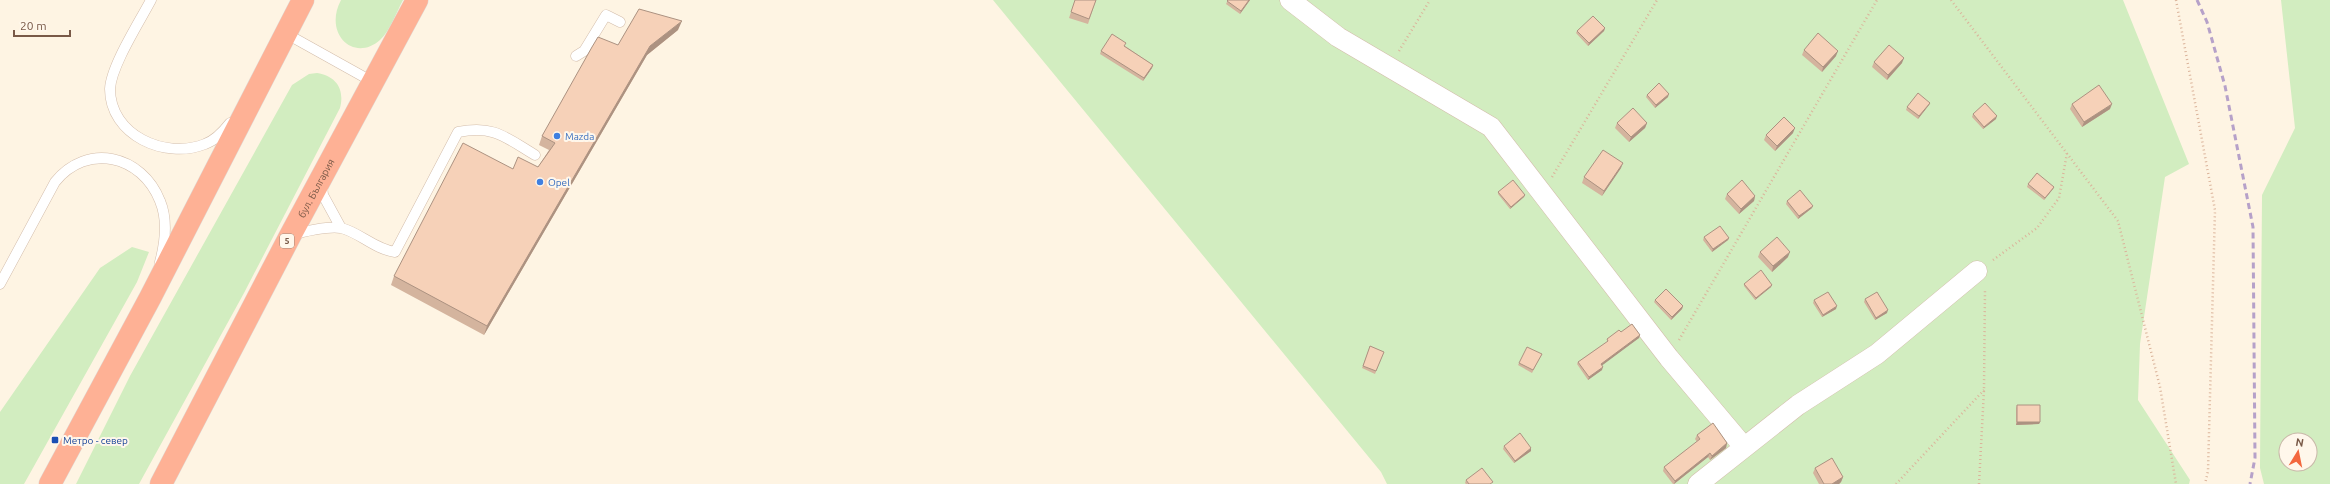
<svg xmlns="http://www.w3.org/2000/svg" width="2330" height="484" font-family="Ubuntu,sans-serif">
<rect width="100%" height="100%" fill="#fef4e3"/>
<path fill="#d2edc0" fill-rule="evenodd" d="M341,0H403C396,13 390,31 380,40C354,63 323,34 341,0Z
M993,0H2123L2189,164L2165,177L2140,344L2138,400L2190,480L2189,484H1387L1381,472Z
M2281,0H2330V484H2264L2260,468L2262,195L2295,128ZM2286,440H2310V464H2286Z
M317,73C336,76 345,89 340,108L244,293L139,484H76L130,376L292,85L309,74Z
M132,247L149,252L137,282L24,484H0V412L100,268Z"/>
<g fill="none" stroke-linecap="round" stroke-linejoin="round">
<g stroke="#d3bdab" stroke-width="11">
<path id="lane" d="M151,0C140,21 111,66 110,89C110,135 165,160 205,144C216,140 223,132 230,123
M285,33L373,82
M576,56L584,51L606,15L620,22
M322,185L323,195L341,228
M292,236C302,231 330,226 341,228C359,232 374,249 395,252L458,132C494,125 505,137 535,155
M0,284L55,182C87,142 142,155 160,201C168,220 165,243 160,262"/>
</g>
<g stroke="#d3bdab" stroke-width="21">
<path id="street" d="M1290,0L1338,37L1491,127L1669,358L1744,447
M1698,484L1798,405L1877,354L1977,271"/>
</g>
<g stroke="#dfd7d3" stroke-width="23">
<g id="highway">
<path d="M50,484L150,298L303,0"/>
<path id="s1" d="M161,484L290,236L417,0"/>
</g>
</g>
<path stroke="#dbb49b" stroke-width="2.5" stroke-dasharray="1 3" stroke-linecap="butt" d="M1951,0L2118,221L2160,387L2176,484
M2176,0L2215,210L2208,471L2205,484
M1399,51L1430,0
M1552,177L1657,0
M1993,260L2037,228L2059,198L2067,153
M1679,340L1877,0
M1896,484L1984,390
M1979,484L1984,390L1985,289"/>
<use href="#lane" stroke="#fff" stroke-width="10"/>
<use href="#street" stroke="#fff" stroke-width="20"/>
<use href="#highway" stroke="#feb195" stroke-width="22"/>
<path stroke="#b6a1c9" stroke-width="3" stroke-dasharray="6 4" stroke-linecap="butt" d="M2197,0L2207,22L2225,86L2253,227L2255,458L2250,484"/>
</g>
<path fill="#d4b49e" d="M1075,0H1096L1088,24L1069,18Z
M1228,0H1250L1240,14L1226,4Z
M1605,28L1604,31L1588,46L1576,33L1577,31Z
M678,30L647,55L484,335L391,285L394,276L513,169L538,167L549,150L539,145L542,136L618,45Z
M1125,46L1153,65L1152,68L1143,81L1100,54L1101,51Z
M1804,50L1836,56L1822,72L1802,55Z
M1874,62L1902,63L1887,80L1872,67Z
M1647,95L1668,97L1655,108L1646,97Z
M1930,103L1929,105L1918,119L1906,110L1907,107Z
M2072,104L2110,109L2082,127L2070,109Z
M1973,114L1996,119L1983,129L1972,117Z
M1617,123H1647L1645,128L1629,142L1615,128Z
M1793,133L1775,151L1764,140L1766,135Z
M1621,168L1602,196L1582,183L1584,177Z
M2028,184L2054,187L2053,189L2044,200L2027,187Z
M1498,192L1525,195L1524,197L1510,209L1498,194Z
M1727,194L1755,196L1754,201L1739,214L1725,199Z
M1787,201L1812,208L1798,219L1786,204Z
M1704,237L1729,238L1728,240L1712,252L1703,240Z
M1760,252L1788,257L1772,272L1758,257Z
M1744,284L1771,287L1755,300L1744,286Z
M1865,299L1887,313L1875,320L1864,302Z
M1655,300L1683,306L1682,309L1671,320L1654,302Z
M1814,300L1836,309L1822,317L1813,303Z
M1621,332L1640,335L1639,338L1601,365L1602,370L1588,380L1577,364L1578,362L1607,342V339Z
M1370,346L1384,352L1375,374L1362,368Z
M1542,354L1532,373L1518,365L1519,363Z
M2017,405L2040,422L2039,424L2016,425V408Z
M1697,435L1727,443L1726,448L1710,460L1708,457L1674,484H1673L1663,471L1664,467L1697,442L1695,439Z
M1504,446L1531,451L1514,463L1503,449Z
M1815,468L1843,477L1841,482L1839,484H1819L1813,473Z
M1466,480L1492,484H1466L1465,483Z"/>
<path fill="#ac9281" d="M1249,0H1250L1240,14L1241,11Z
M682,21L678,30L647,55L484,335L487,326L650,46Z
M1605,28L1604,31L1588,46L1589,43Z
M1838,51L1836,56L1822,72L1823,67Z
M1904,58L1902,63L1887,80L1888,75Z
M1153,65L1152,68L1143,81L1144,78Z
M1669,94L1668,97L1655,108L1656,105Z
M1930,103L1929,105L1918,119L1919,116Z
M2112,104L2110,109L2082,127L2084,122Z
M1997,116L1996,119L1983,129L1984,127Z
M1647,123L1645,128L1629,142L1631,137Z
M1795,128L1793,133L1775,151L1777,146Z
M1623,163L1621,168L1602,196L1604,191Z
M2054,187L2053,189L2044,200L2045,198Z
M1525,195L1524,197L1510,209L1511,207Z
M1755,196L1754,201L1739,214L1741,209Z
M1813,206L1812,208L1798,219L1799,216Z
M1729,238L1728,240L1712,252L1713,249Z
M1790,252L1788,257L1772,272L1773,266Z
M1772,285L1771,287L1755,300L1756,298Z
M1683,306L1682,309L1671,320L1672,317Z
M1837,306L1836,309L1822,317L1823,315Z
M1888,310L1887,313L1875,320L1876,318Z
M1640,335L1639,338L1600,367L1601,364Z
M1603,367L1602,370L1588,380L1589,377Z
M2017,422H2040L2039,424L2016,425Z
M1727,443L1726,448L1710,460L1712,456Z
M1531,448V451L1514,463L1515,461Z
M1710,453L1708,457L1674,484L1675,481Z
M1843,477L1841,482L1839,484H1832Z"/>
<path fill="#f6d1b8" stroke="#ac9281" d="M1075,0H1096L1089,19L1071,12Z
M1228,0H1249L1241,11L1227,1Z
M639,9L682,21L650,46L487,326L394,276L463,143L513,169L518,157L538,167L555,143L542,136L592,47L598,37L618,45Z
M1593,16L1605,28L1589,43L1577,31Z
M1818,33L1838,51L1823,67L1804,50Z
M1112,34L1126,43L1124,46L1153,65L1144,78L1101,51Z
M1889,45L1904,58L1888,75L1874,62Z
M1659,83L1669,94L1656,105L1647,95Z
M2099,85L2112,104L2084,122L2072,104Z
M1918,93L1930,103L1919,116L1907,107Z
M1985,103L1997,116L1984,127L1973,114Z
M1633,108L1647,123L1631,137L1617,123Z
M1784,117L1795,128L1777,146L1766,135Z
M1603,150L1623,163L1604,191L1584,177Z
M2037,173L2054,187L2045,198L2028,184Z
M1513,180L1525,195L1511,207L1498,192Z
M1742,180L1755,196L1741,209L1727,194Z
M1800,190L1813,206L1799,216L1787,201Z
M1720,226L1729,238L1713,249L1704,237Z
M1777,237L1790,252L1773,266L1760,252Z
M1761,270L1772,285L1756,298L1744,284Z
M1666,289L1683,306L1672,317L1655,300Z
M1828,292L1837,306L1823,315L1814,300Z
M1877,292L1888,310L1876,318L1865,299Z
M1632,324L1640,335L1601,364L1603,367L1589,377L1578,362L1608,341L1607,339L1619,330L1621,332Z
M1370,346L1384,352L1376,371L1363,366Z
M1527,347L1542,354L1533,370L1519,363Z
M2017,405H2040V422H2017Z
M1713,423L1727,443L1712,456L1710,453L1675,481L1664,467L1700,439L1697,435Z
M1520,433L1531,448L1515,461L1504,446Z
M1832,458L1843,477L1832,484H1824L1815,468Z
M1482,468L1493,482L1490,484H1469L1466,480Z"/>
<g fill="#3f7fe0" stroke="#fff7eb" stroke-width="1.5">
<circle cx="557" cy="136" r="4"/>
<circle cx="540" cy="182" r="4"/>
</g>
<rect fill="#1a4fb4" stroke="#fff7eb" stroke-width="1.5" x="51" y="436" width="8" height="8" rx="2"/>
<g text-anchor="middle" stroke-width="4" stroke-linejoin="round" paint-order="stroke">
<rect fill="#fff7eb" stroke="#a18878" stroke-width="1" x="280" y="234" width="14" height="14" rx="3"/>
<g font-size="9" font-weight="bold" fill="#795947">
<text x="287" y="244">5</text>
</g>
<g font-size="10" fill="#366cbe" stroke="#fff7eb" text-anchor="start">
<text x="565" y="140">Mazda</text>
<text x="548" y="186">Opel</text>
</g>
<g font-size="10" fill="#795947" stroke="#fff7eb">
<text dy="4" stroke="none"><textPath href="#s1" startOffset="334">бул. България</textPath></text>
</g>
<g font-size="10" fill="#164399" stroke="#fff7eb" text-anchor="start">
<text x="63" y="444">Метро - север</text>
</g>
</g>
<g transform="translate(2298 452) rotate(10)"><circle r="19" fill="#fff7eb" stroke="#c9b8a9"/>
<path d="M0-3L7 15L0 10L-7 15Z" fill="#f3673e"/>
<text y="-6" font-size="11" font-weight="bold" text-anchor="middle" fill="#795947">N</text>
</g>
<path d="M14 30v6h56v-6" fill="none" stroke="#795947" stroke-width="2"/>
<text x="20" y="30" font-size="12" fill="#795947" stroke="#fff7eb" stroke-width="3" paint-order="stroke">20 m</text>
</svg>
